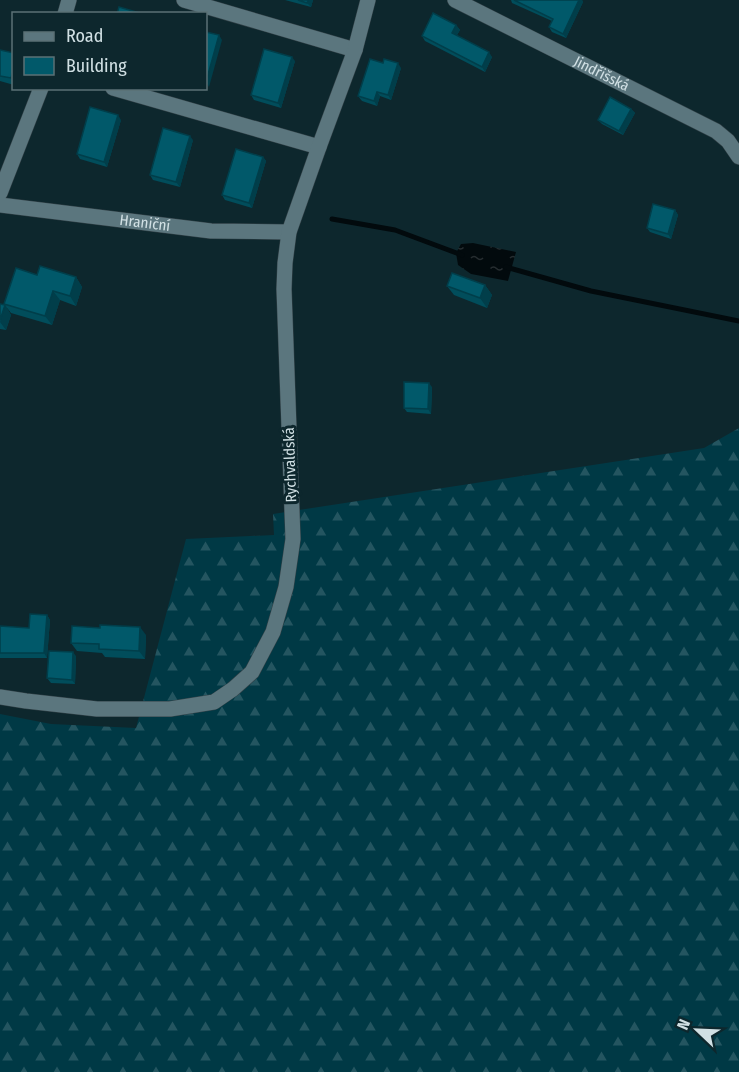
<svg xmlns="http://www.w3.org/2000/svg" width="739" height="1072" font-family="'Fira Sans Condensed',sans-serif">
<defs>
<pattern id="forest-firs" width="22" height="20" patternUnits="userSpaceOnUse" patternTransform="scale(1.5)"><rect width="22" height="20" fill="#003945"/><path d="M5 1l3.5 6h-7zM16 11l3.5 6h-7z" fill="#245560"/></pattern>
<pattern id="water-ripples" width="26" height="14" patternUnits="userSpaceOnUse" patternTransform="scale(1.5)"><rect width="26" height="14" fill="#020a0d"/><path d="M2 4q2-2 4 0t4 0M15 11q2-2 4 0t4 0" fill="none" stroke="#262d30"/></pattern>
</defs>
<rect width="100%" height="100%" fill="#0d272d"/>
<path fill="url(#forest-firs)" d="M739,428V1072H0V714L51,724L136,728L186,539L274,535L273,514L704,448Z"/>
<path fill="url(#water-ripples)" d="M473,243L516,252L508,281L471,274L458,265L456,253L461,244Z"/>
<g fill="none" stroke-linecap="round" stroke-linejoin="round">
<path stroke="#020a0d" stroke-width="5" d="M332,219L395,230L462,255
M506,267L591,291L739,321"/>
<g stroke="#324147" stroke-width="16">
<g id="minor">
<path d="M184,0L355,50"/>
<path id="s1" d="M455,0L716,131L728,141L739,157"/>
<path d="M65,14L69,0"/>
<path d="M113,88L319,147"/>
<path d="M0,193L41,88"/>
<path id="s2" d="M0,205L211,231L289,232"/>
<path d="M0,697L26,701L97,709H170L214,702L233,689L252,672L273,632L286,587L293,539L284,289L285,263L289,232L319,147L355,50L368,0"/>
</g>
</g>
<use href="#minor" stroke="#5b767e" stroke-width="15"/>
</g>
<path fill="#014d5b" d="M285,0H313L311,7Z
M511,0H582L583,2L566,38L552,32L549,27L552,21L512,3Z
M456,25L460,30L457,35L492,57L485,72L425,41L422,36Z
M0,50L14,53V85L0,81Z
M295,61L281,108L254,100L251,95Z
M401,68L391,100L380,96L377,106L362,101L358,96Z
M631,109L635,113L623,135L602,124L598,120Z
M121,120L107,167L80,159L77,154Z
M193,140L180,187L153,180L150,175Z
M263,157L266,161L252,208L225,200L222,195Z
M675,210L678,215L671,239L650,232L647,228Z
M37,275L76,277L82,287L76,306L60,300L52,325L11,313L4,304Z
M485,285L492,295L487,308L454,295L447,286Z
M0,304L5,305L11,315L6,330L0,329Z
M432,387L431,414L407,412L404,408Z
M47,615L50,620L47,658H0V626L29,628Z
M100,628L146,635L145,659L105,657L102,653L77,651L71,643Z
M76,656L75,684L51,683L47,678Z"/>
<path fill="#013e4a" d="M308,0H313L311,7L307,3Z
M579,0H582L583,2L566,38L563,34Z
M456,25L460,30L455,38L452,33Z
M219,35L222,40L209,87L206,82Z
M489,52L492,57L485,72L482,67Z
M292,57L295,61L281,108L278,103Z
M398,63L401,68L391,100L388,95Z
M14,68V82L11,78Z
M377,92L380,96L377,106L374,101Z
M631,109L635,113L623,135L619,131Z
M118,115L121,120L107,167L104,162Z
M190,136L193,140L180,187L176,182Z
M263,157L266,161L252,208L249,203Z
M675,210L678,215L671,239L668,234Z
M76,277L82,287L76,306L70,296Z
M485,285L492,295L487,308L480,298Z
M53,291L60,300L52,325L45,316Z
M5,305L11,315L6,330L0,322Z
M429,383L432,387L431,414L428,409Z
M47,615L50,620L47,658L44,653Z
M140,627L146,635L145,659L139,651Z
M73,652L76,656L75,684L72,680Z"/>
<path fill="#01596a" stroke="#013e4a" stroke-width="1.5" d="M298,0H308L307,3Z
M514,0H579L563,34L549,27L553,19Z
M119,7L143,14H117Z
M433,13L456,25L452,33L489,52L482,67L422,36Z
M206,32L219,35L206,82Z
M264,49L292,57L278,103L251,95Z
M0,50L14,53V68L11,78L0,76Z
M370,59L383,63L384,59L398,63L388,95L377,92L374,101L358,96Z
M610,97L631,109L619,131L598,120Z
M90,107L118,115L104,162L77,154Z
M163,128L190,136L176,182L150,175Z
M236,149L263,157L249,203L222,195Z
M653,204L675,210L668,234L647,228Z
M40,266L76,277L70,296L53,291L45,316L4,304L16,268L37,275Z
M452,273L485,285L480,298L447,286Z
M0,304L5,305L0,320Z
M404,382L429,383L428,409L404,408Z
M30,614L47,615L44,653H0V626L29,628Z
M100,625L140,627L139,651L99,649V644L71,643L72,626L100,628Z
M49,651L73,652L72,680L47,678Z"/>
<g text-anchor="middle" stroke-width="6" stroke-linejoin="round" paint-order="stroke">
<g font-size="15" fill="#d1e0e4" stroke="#0d272d">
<text dy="5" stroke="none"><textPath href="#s1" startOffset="164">Jindřišská</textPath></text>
<text dy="5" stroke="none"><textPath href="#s2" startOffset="146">Hraniční</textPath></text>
<text transform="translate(290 465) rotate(-92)" y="5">Rychvaldská</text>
</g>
</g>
<rect x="12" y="12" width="195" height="78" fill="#0d272d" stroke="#5b7176" stroke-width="1.5"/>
<rect x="24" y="32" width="30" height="9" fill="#5b767e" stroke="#5b7176" stroke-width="1.5"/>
<text x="66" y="42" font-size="18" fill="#d1e0e4">Road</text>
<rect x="24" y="57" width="30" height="18" fill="#01596a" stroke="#5b7176" stroke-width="1.5"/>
<text x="66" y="72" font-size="18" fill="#d1e0e4">Building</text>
<g transform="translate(697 1030) rotate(293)" stroke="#0d272d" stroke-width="4.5" paint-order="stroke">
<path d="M0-4.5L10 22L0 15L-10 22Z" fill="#d1e0e4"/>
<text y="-9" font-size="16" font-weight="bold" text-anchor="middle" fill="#d1e0e4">N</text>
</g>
</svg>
